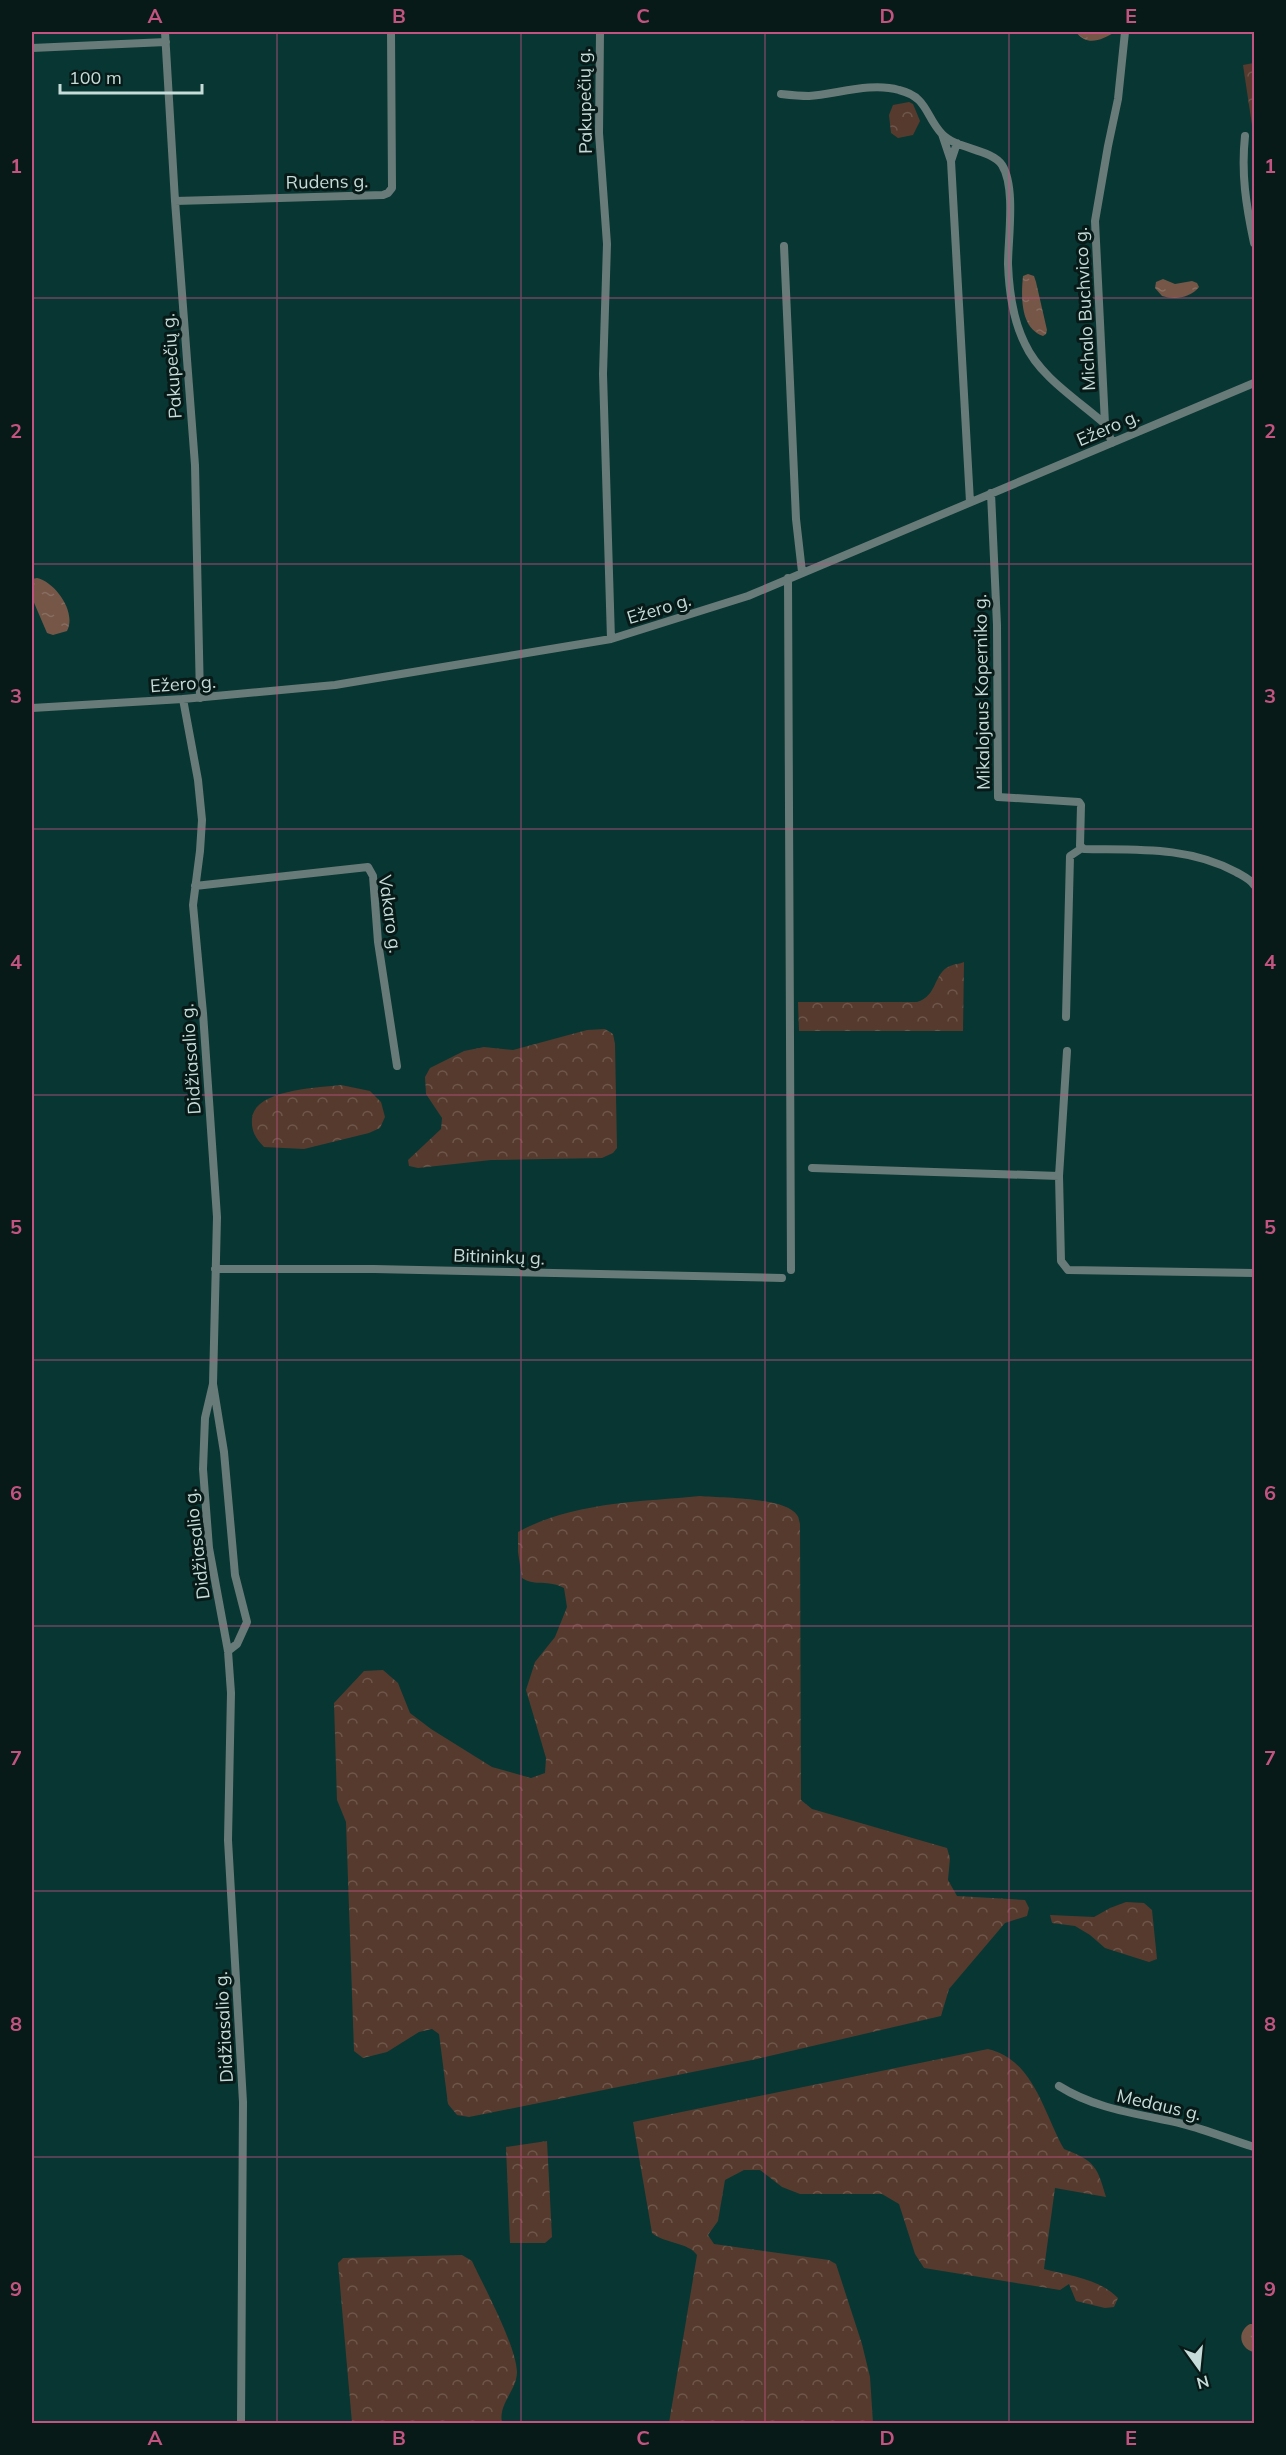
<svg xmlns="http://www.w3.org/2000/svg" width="1286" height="2455" font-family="Mulish,sans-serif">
<defs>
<pattern id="forest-crowns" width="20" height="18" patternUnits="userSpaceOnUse" patternTransform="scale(1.5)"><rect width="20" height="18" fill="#563a2d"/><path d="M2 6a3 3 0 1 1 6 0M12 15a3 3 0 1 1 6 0" fill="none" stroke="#6d564b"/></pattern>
<pattern id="water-ripples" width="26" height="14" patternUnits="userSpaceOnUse" patternTransform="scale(1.5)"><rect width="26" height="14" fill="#755647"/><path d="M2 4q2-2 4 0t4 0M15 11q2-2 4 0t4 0" fill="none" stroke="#876e61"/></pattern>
</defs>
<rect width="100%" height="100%" fill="#083633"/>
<path fill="url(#forest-crowns)" d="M1254,63V124L1252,125L1243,65Z
M909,102L913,104L920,121L913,135L898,138L891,133L889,115L893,105Z
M964,962L963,1031H799L798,1002H917C938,996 933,973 950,966C954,964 960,964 964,962Z
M605,1029L613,1034L615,1044L617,1148L613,1153L602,1158L491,1160L418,1168L409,1166L408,1160L441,1129L442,1118L426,1094L425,1077L430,1068L464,1051L484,1047L513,1050L587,1030Z
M341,1085L370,1091L381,1102L385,1117L380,1128L369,1133L304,1149L264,1147C256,1139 251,1131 252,1119C254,1089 318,1088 341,1085Z
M700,1496C721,1498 785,1497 797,1515C799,1517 799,1521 800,1524L801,1800L812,1809L947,1848L950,1858L948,1880L957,1896L1025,1900L1029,1908L1027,1916L1005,1923L949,1989L941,2016L757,2059L469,2117L457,2115L448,2104L439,2034L432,2029L419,2032L387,2052L363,2058L354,2051L346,1822L337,1800L334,1703L364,1671L383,1670L398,1683L410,1713L431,1729L492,1767L531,1778L545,1773L546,1758L526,1690L535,1662L555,1637L567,1607L564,1588C547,1579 536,1587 522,1578L518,1552V1532C573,1502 639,1502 700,1496Z
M1126,1902L1144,1903L1152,1910L1157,1959L1149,1962L1105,1948L1090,1935L1075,1926L1052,1923L1050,1915L1094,1917L1110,1908Z
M988,2049C1034,2060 1043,2112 1064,2149C1095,2161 1097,2166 1106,2197L1055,2188L1044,2269C1070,2276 1098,2278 1118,2298L1114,2307L1105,2308L1076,2301L1069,2284L1060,2290L924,2268L915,2254L899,2204L882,2194H800L782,2187L760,2170H744L725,2180L718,2221L708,2235L714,2244L829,2260L836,2264L862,2344L870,2377L873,2423H669L697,2255C688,2242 665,2244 652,2233L633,2122Z
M547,2141L552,2237L545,2243H510L506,2147Z
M462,2255L472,2261C484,2287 516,2345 517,2372C517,2390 498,2404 502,2423H352L338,2263L343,2258Z"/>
<path fill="url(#water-ripples)" d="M1076,32H1115C1102,40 1087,47 1076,32Z
M1028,274L1034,276L1036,282L1047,330L1046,334L1043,336C1020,328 1021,296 1023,276Z
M1163,279L1175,284L1192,281L1197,283L1199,287C1190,298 1175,300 1162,296L1155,288L1156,282Z
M37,578C55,582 77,612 67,631L53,635L47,633L32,598V579Z
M1250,2324H1254V2352C1240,2349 1236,2332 1250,2324Z"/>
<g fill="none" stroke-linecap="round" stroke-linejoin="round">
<path stroke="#697b79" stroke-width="8" d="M165,32L175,201L195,465L200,698
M600,32L599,133L607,244L603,374L611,639
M32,48L166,42
M781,94C790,95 800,96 809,96C837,94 871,82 899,90C928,97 925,116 942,134C956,149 991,149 1002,165C1016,187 1008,239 1008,264C1009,291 1013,320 1025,344C1040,377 1078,400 1105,424
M942,134L951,161L957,143
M1245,136C1241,174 1246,205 1254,243
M951,161L970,502
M175,201L383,195L388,193L392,188L391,32
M784,246L796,519L802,572
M1112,443L1105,424L1095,221L1108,146L1118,99L1125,32
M991,493L997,625L998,797L1079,802L1081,805L1080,846L1084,849C1136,850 1188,846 1236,872C1243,876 1250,879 1254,885
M788,578L791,1270
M183,699L198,780L202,820L200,851L193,905L203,1013L217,1217L213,1384L205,1418L203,1469L209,1548L228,1651L231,1693L228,1840L243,2102L241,2424
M32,708L183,699L335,685L611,639L748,596L1254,383
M195,886L368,867L373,876L378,942L397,1066
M1066,1017L1070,856L1082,848
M1067,1051L1059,1176L1061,1261L1068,1270L1254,1273
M812,1168L1059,1176
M215,1269H374L782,1278
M213,1384L224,1452L235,1575L247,1622L237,1644L228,1651
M1059,2086C1097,2110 1141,2114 1183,2124C1207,2130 1231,2140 1254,2147"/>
</g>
<path fill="none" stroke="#c35381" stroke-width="1.5" stroke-opacity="0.55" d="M277,32V2424M521,32V2424M765,32V2424M1009,32V2424M32,298H1254M32,564H1254M32,829H1254M32,1095H1254M32,1360H1254M32,1626H1254M32,1891H1254M32,2157H1254"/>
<g text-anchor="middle" stroke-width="6" stroke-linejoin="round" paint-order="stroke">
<g font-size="18" fill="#c6dcd9" stroke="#081a18">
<text transform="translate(585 101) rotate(-91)" y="6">Pakupečių g.</text>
<text transform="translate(327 182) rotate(-1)" y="6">Rudens g.</text>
<text transform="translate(1085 309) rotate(-93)" y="6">Michalo Buchvico g.</text>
<text transform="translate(172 366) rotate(-94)" y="6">Pakupečių g.</text>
<text transform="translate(1108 428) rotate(-23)" y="6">Ežero g.</text>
<text transform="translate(659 609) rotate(-17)" y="6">Ežero g.</text>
<text transform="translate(183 684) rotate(-4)" y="6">Ežero g.</text>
<text transform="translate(982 692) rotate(-91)" y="6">Mikalojaus Koperniko g.</text>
<text transform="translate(390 914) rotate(82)" y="6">Vakaro g.</text>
<text transform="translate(191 1059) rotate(-94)" y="6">Didžiasalio g.</text>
<text transform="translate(499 1257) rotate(2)" y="6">Bitininkų g.</text>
<text transform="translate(197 1544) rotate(-97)" y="6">Didžiasalio g.</text>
<text transform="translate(224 2027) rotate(-93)" y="6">Didžiasalio g.</text>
<text transform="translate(1159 2105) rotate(13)" y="6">Medaus g.</text>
</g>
</g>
<rect width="1286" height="2455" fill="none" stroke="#081a18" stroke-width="66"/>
<g transform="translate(1199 2368) rotate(165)" stroke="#081a18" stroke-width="4.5" paint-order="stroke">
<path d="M0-4.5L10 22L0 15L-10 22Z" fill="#c6dcd9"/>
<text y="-9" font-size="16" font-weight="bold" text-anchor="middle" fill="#c6dcd9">N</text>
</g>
<path d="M60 84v9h142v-9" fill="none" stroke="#c6dcd9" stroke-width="3"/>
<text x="69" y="84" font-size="18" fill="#c6dcd9" stroke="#081a18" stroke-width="4.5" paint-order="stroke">100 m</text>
<rect x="33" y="33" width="1220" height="2389" fill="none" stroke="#c35381" stroke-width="2"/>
<g font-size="20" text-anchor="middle" font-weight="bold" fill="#c35381">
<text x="155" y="23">A</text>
<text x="399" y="23">B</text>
<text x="643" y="23">C</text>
<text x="887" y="23">D</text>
<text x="1131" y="23">E</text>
<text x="16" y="173">1</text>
<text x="1270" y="173">1</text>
<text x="16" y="438">2</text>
<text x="1270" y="438">2</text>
<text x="16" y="703">3</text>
<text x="1270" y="703">3</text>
<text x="16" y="969">4</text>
<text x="1270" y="969">4</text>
<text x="16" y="1234">5</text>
<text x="1270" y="1234">5</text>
<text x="16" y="1500">6</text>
<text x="1270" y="1500">6</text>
<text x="16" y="1765">7</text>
<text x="1270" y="1765">7</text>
<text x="16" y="2031">8</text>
<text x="1270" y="2031">8</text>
<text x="16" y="2296">9</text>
<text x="1270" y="2296">9</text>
<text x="155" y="2445">A</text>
<text x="399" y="2445">B</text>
<text x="643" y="2445">C</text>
<text x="887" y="2445">D</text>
<text x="1131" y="2445">E</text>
</g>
</svg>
